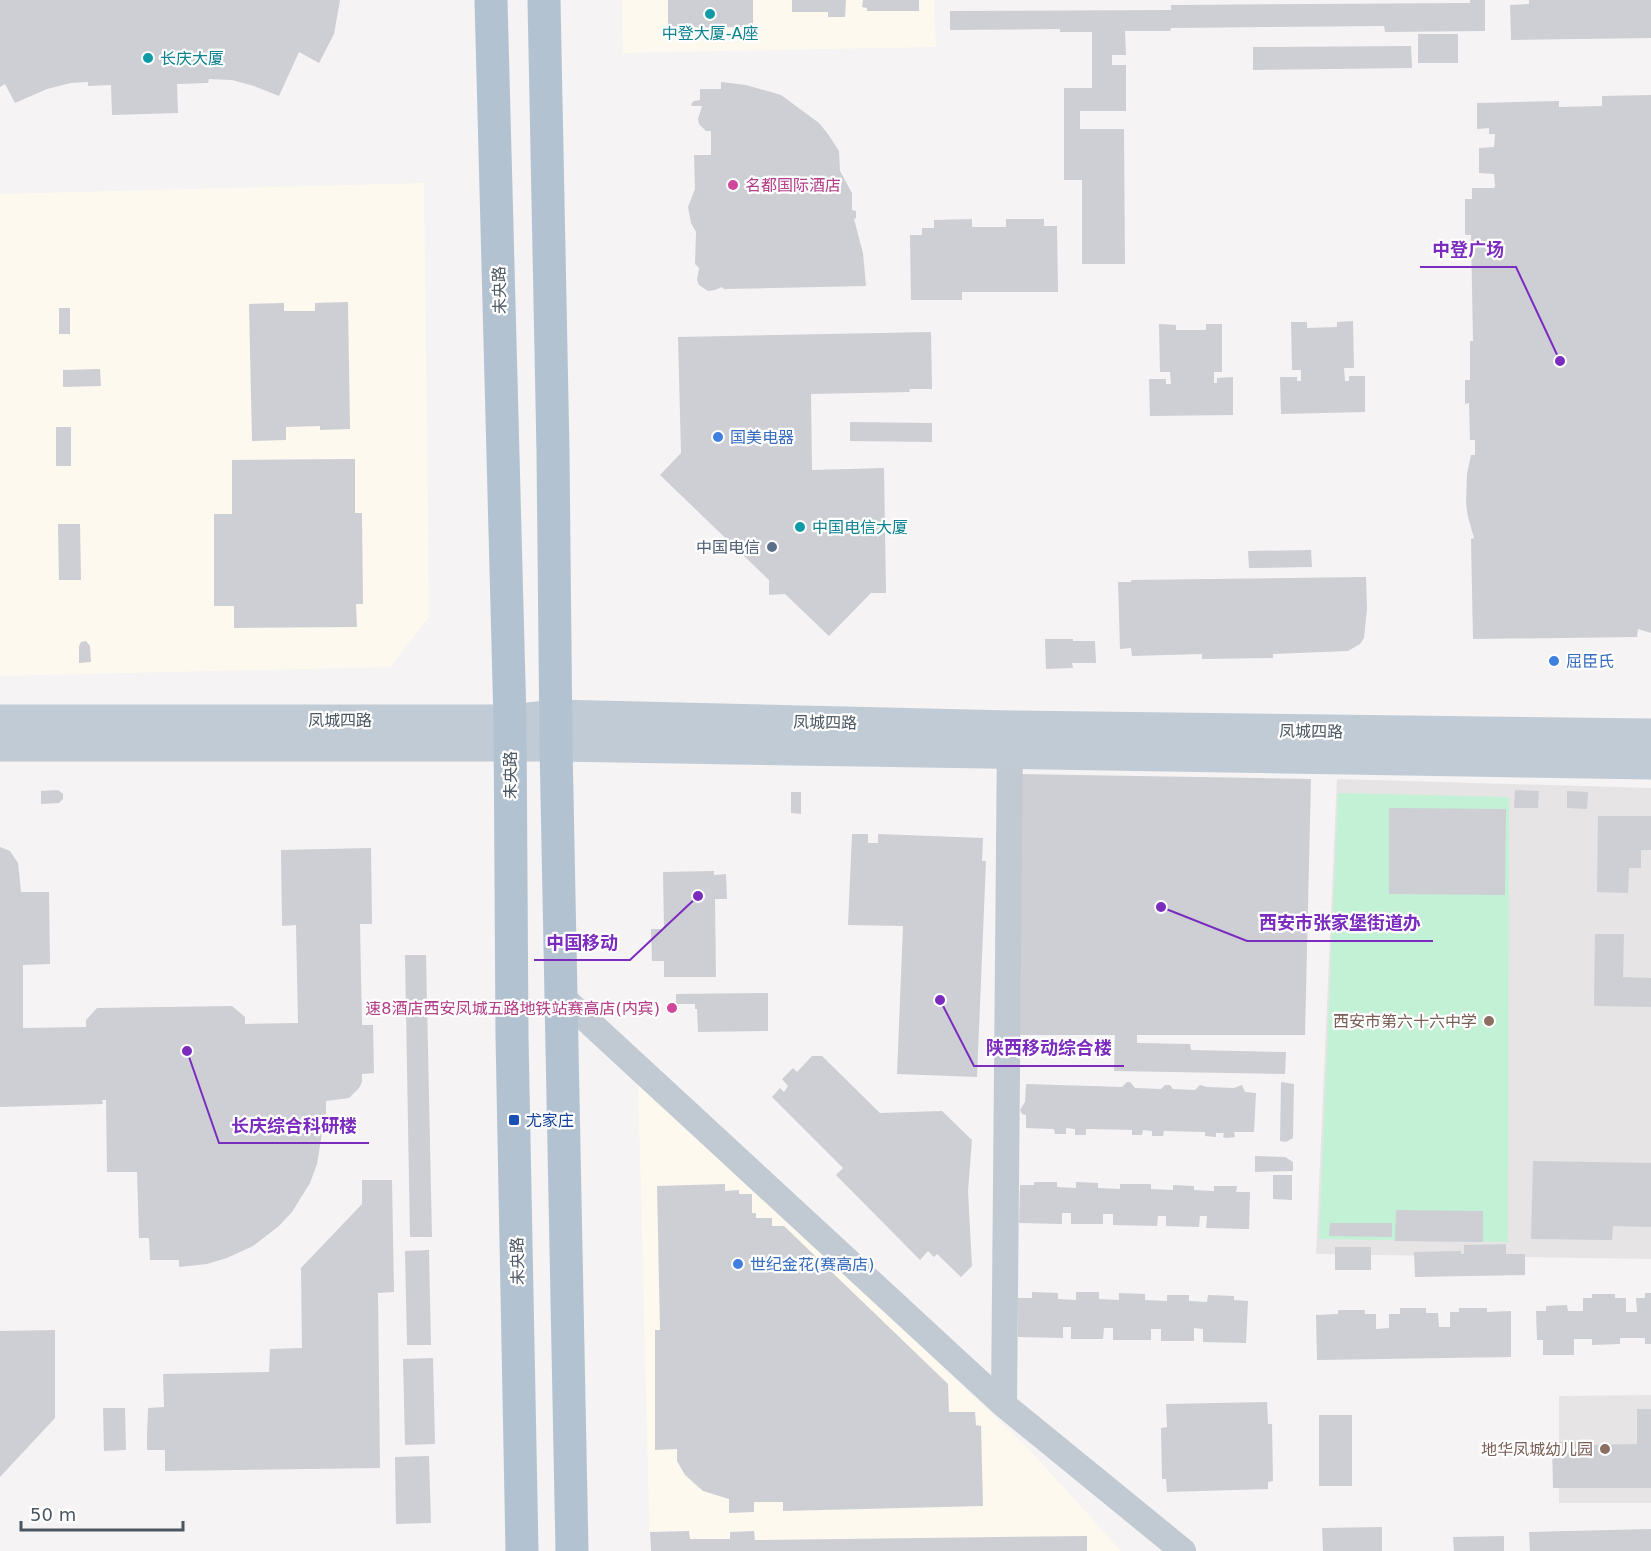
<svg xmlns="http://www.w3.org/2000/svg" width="1651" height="1551" font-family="'DejaVu Sans','Noto Sans SC',sans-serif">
<rect width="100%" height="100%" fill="#f5f3f3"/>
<path fill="#fdf9ef" d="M622,0H934L936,47L623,53Z
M424,183L429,617L390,667L0,676V194Z
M638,1079L1030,1450L1121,1551H650Z"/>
<path fill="#e6e4e5" d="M1337,779L1651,788V1259L1316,1254Z
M1651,1395V1503H1559V1396Z"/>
<path fill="#c3f1d5" d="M1338,793L1509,797L1508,1242L1319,1239Z"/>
<path fill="#cdcfd5" d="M0,0H340L334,34L319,63L299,52L279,96L254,86L232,80L209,79L208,83L177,84L178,113L112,115L111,85L88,86V82L71,83L47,89L15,103L5,84L0,87Z
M668,0H753V27L668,28Z
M792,0H846L845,17H828V12H792Z
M863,0H919V11H867V8L862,7Z
M1470,0H1485V31L1385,32L1384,26L1171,28L1170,31H1125L1126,55H1112V65H1126V111H1080V129H1124L1125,264H1082V180H1064V88H1092V32H1060V29L950,30V11L1171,10V5L1470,3Z
M1529,0H1651V38L1511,40L1510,5L1529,4Z
M1418,34H1458V63H1418Z
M1411,46L1412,68L1253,70V47Z
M721,82L746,85L781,95L819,123L828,134L839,151L840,171L852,193V210L856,211V218L854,219L863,253L866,286L724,289L722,287L715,290L708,291L699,285L697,280L699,268L695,264L696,232L691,223L688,207L695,189L694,155H711V131H706L699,124L698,119L702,106H692L691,104L694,101L700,100V89H721Z
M1651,95V633L1638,629L1637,637L1473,639L1471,539L1474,538L1468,517L1466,503L1467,474L1471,455H1475V440H1470L1469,403L1465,404V380H1470V341H1473L1471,235H1465V199H1472V188H1494L1495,186L1494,174L1479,173V148L1494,147L1495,134H1489V128L1477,129V103L1559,101V107L1602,106V96Z
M972,219V227H1006V219H1044V226H1057L1058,292H962V300H911L910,235H922V228H934V220Z
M348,302L350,429L320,430V426L286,427V440L252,441L249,304L284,303V311H315V303Z
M59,308H70V334H59Z
M1353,321L1354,368H1344L1345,381H1349V376H1365V412L1281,414L1280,377H1297V381H1301V370H1292L1291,322H1307V328L1337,327V322Z
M1159,324L1176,325V330H1206V324H1222V372H1214V383H1217V378L1233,377V415L1150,416L1149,379H1166V384H1171L1170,372H1160Z
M931,332L932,389H909L910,392L811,394L812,470L884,468L886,593H871L829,636L785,594L769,595V580L660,475L681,453L678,337Z
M100,369L101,386L63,387V370Z
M850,422L932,423V442L850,441Z
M56,427H71V466H56Z
M355,459V513H362L363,604H356L357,627L234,628V606H214V514H232V460Z
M58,524H80L81,580H59Z
M1311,550L1312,567L1249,568L1248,551Z
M1366,577L1367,609L1364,638L1360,644L1348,651L1273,654V658L1202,659V654L1132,656L1131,648L1120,649L1118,582H1131V580Z
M1045,639H1073V641H1095L1096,663H1072L1073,668L1046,669Z
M86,641L90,646L91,662L79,663V646L81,642Z
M1017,774L1311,779L1305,1035H1137V1043L1190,1044L1191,1050L1286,1052L1285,1074L1114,1071L1115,1035H1013Z
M58,790L63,794V799L59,803L41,804V791Z
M1515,790L1539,791L1538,808H1514Z
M1567,791L1588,792L1587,809L1567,808Z
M791,792H801V814L791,813Z
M1389,808L1506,809L1505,895L1389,894Z
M1598,816H1651V850H1641V868H1629L1628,893L1597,892Z
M852,834H868V843H878V834L983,838L982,861H986L977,1077L897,1074L903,926L848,925Z
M0,847L10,851L18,863L21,892H49L50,964L23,965V1028L86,1027V1020L97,1008L232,1006L245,1017V1024L298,1023L296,925L282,926L281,850L371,848L372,924H360L362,1025H373L374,1073L362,1074V1082L359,1088L349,1098L326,1101V1127H323L317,1164L310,1183L292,1212L279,1226L253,1246L227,1258L207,1264L179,1267V1260H150L149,1238H139L137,1172H107L106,1100H102L103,1104L0,1107Z
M714,871V875L726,874L727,899H715L716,977H664V961H652L651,929H664L663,872Z
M1595,934H1624L1623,977L1651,978V1007L1594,1006Z
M405,955H426L432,1237H410Z
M768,993V1031L698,1032L697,1009H695V1004H676V994Z
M812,1056H822L880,1113L942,1111L972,1140L968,1191L972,1266L961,1277L937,1254L934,1257L928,1251L920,1260L836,1175L843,1168L772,1097L780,1088L784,1092L788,1086L782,1079L793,1068L797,1072Z
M1127,1082H1130L1135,1088L1161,1089L1165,1085H1170L1173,1089L1195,1090L1200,1085L1207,1087L1234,1088L1242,1085L1245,1092L1256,1093L1254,1132H1234L1235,1137L1226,1138L1223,1137L1224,1133H1216V1137L1205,1136V1132L1164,1131L1163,1136H1152V1131L1143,1130L1142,1135H1132V1130L1091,1129H1086V1135H1075V1129L1066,1128V1134H1055L1054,1129L1026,1128V1115L1022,1114L1020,1110L1025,1102L1026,1084L1122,1087Z
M1281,1082L1294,1084L1293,1138L1286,1142L1280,1141Z
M1255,1156L1285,1157L1293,1162V1171L1255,1172Z
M1533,1161L1651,1163V1227L1613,1226L1612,1240L1531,1239Z
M1273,1175H1292V1200L1273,1199Z
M362,1180H392L394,1292L378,1293L380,1468L165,1471V1450H147V1437L148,1408L164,1407L163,1374L269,1372L270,1349L302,1348L301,1268L362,1204Z
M1034,1182H1057V1187L1076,1188V1182L1098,1183V1188L1120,1189V1184H1151V1189L1173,1190V1185L1194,1186V1190L1214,1191V1186H1237L1236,1192H1250L1249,1229L1206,1228L1207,1216H1200L1199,1227L1166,1226V1216H1158L1157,1226L1113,1225V1214H1103V1224H1071V1213H1062V1224L1019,1223L1020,1185H1034Z
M725,1184V1191L739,1190V1194H752V1213H756V1218H772V1226H784L948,1384L949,1412H975L976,1425L981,1426L983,1506L783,1511V1502H754V1512L729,1513V1499L703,1491L685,1475L677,1461V1449L655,1450V1330H660L657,1186Z
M1396,1210L1483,1211V1242L1395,1241Z
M1330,1223H1392V1237L1329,1236Z
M1506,1244V1254H1525V1275L1415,1277L1414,1252L1461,1251V1254H1464V1245Z
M1335,1247H1371V1270H1335Z
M429,1250L431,1345H407L405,1251Z
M1032,1292L1058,1293V1299L1076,1300V1292H1099V1299L1119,1300V1293L1145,1294V1300L1167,1301V1295H1189V1301L1207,1302L1208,1295L1234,1296V1300L1248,1301L1246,1343L1203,1342V1329L1194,1328V1341H1161V1329H1151V1340H1113V1328H1104L1103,1339H1071V1327H1063V1338L1018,1337V1298H1032Z
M1645,1293H1651V1344H1645V1338H1620V1344L1592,1345V1339H1574V1355H1543V1340H1537L1536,1311H1546V1306L1567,1305L1568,1311H1583V1298H1592V1294H1615V1298H1626V1312H1637L1636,1298H1645Z
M1400,1308H1426V1313H1438L1439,1327H1450V1312H1459V1308H1487V1312L1511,1311V1357L1317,1360L1316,1315L1338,1314V1310H1365V1314H1376V1329L1389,1328V1314H1400Z
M55,1330V1418L0,1477V1331Z
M433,1358L435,1444L405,1445L403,1359Z
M1267,1402L1268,1424H1272L1273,1481L1268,1482V1489L1167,1492L1166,1479H1162L1161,1428L1167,1427L1166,1404Z
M103,1408H125L126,1450L104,1451Z
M1637,1409H1651V1488H1553L1552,1442H1583V1445L1637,1444Z
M1319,1415H1352V1486H1319Z
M429,1456L431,1523L396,1524L395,1457Z
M1382,1527V1551H1323L1322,1528Z
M1651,1529V1551H1530L1529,1532Z
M689,1531L690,1539H730V1532L754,1531L755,1540L1087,1536V1551H651L650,1532Z
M1504,1536V1551H1454L1453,1537Z"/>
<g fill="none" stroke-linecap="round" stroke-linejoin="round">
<path stroke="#c1cad2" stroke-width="26" d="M562,997L1004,1405L1183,1551
M1004,1405L1010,736"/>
<path stroke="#c1cbd6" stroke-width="33" d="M0,721H510L556,716L1011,727L1651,735
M0,745H556L1651,763"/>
<path stroke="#b3c2d1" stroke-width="33" d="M491,0L510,721L512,1036L522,1551
M544,0L553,452L556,745L572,1551"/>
</g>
<g fill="#0f9aa8" stroke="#fff" stroke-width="2">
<circle cx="710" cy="14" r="6"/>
<circle cx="148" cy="58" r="6"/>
<circle cx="800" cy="527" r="6"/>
</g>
<g fill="#d1479c" stroke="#fff" stroke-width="2">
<circle cx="733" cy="185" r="6"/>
<circle cx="672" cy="1008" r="6"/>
</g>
<g fill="#3f7fe0" stroke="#fff" stroke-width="2">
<circle cx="718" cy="437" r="6"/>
<circle cx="1554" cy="661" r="6"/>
<circle cx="738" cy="1264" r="6"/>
</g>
<circle fill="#5c6f8a" stroke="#fff" stroke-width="2" cx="772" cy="547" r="6"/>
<g fill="#8d6e63" stroke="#fff" stroke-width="2">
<circle cx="1489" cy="1021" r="6"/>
<circle cx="1605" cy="1449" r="6"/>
</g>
<rect fill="#1a4fb4" stroke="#fff" stroke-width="2" x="508" y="1114" width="12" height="12" rx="3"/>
<g text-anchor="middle" stroke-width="4.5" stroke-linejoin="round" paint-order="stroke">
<g font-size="16" fill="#0d838f" stroke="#fff" text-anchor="start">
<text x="710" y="39" text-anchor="middle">中登大厦-A座</text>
<text x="160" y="64">长庆大厦</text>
<text x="812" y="533">中国电信大厦</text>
</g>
<g font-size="16" fill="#b23c85" stroke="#fff" text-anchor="start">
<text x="745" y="191">名都国际酒店</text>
<text x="660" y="1014" text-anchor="end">速8酒店西安凤城五路地铁站赛高店(内宾)</text>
</g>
<g font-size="16" fill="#4a5661" stroke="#fff">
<text transform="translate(499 290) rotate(-91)" y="6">未央路</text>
<text x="340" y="726">凤城四路</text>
<text transform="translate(825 722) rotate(1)" y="6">凤城四路</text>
<text transform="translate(1311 731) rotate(1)" y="6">凤城四路</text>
<text transform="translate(510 775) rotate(-90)" y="6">未央路</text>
<text transform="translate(517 1261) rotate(-91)" y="6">未央路</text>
</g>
<g font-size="16" fill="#366cbe" stroke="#fff" text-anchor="start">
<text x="730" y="443">国美电器</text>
<text x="1566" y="667">屈臣氏</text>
<text x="750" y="1270">世纪金花(赛高店)</text>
</g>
<g font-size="16" fill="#4e5e75" stroke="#fff" text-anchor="end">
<text x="760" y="553">中国电信</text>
</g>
<g font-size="16" fill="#785e54" stroke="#fff" text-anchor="end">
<text x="1477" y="1027">西安市第六十六中学</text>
<text x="1593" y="1455">地华凤城幼儿园</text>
</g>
<g font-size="16" fill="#164399" stroke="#fff" text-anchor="start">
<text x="526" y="1126">尤家庄</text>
</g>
</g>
<path fill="none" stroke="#7b2cbf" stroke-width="2" d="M1560 361L1516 267H1420M1161 907L1247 941H1433M698 896L630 960H534M940 1000L974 1066H1124M187 1051L219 1143H369"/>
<g fill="#7b2cbf" stroke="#fff" stroke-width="2">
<circle cx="1560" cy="361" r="6"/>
<circle cx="1161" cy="907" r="6"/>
<circle cx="698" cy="896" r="6"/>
<circle cx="940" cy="1000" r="6"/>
<circle cx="187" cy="1051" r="6"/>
</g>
<g font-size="18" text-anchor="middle" font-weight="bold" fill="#7b2cbf" stroke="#fff" stroke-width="4.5" stroke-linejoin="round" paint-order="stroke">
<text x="1468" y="256">中登广场</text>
<text x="1340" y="929">西安市张家堡街道办</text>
<text x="582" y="949">中国移动</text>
<text x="1049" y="1054">陕西移动综合楼</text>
<text x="294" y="1132">长庆综合科研楼</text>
</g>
<path d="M21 1521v9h162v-9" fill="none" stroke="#4a5661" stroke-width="3"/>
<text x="30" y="1521" font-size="18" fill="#4a5661" stroke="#ffffff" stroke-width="4.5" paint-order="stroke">50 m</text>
</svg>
